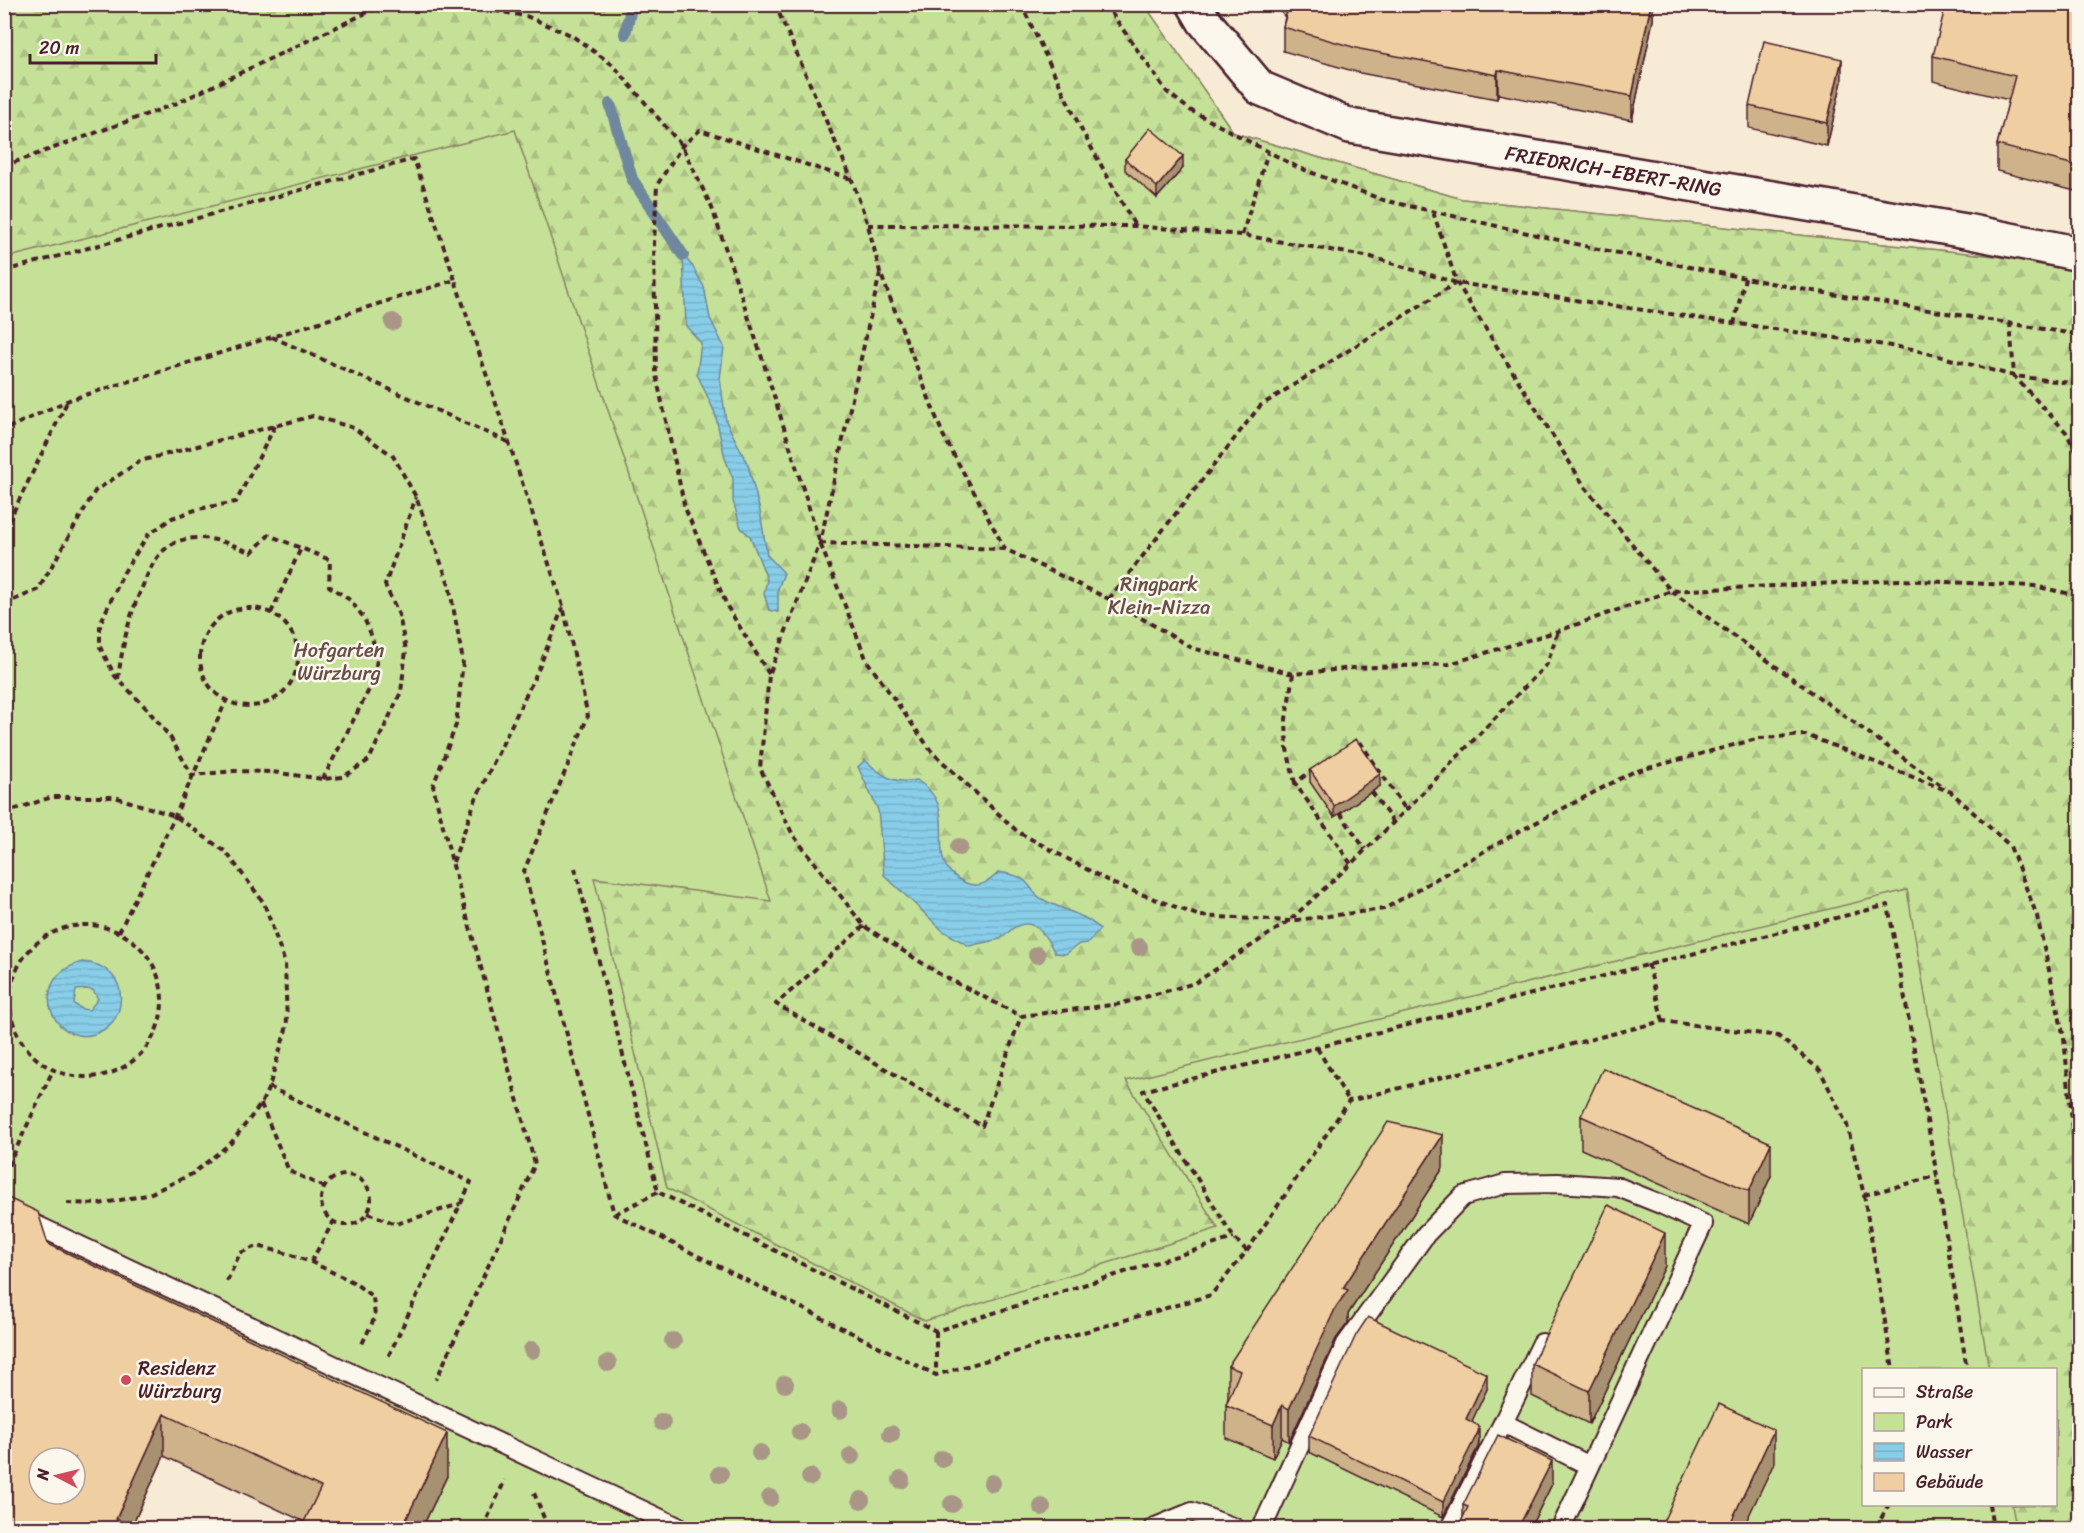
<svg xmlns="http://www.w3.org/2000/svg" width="2084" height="1533" font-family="Sriracha,sans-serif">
<defs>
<pattern id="forest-firs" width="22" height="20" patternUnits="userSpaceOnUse" patternTransform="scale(1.5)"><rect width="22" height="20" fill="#c5e198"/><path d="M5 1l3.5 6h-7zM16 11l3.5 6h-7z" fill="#abc183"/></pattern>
<pattern id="water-rules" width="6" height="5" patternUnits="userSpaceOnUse" patternTransform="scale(1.5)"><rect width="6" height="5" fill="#88cee9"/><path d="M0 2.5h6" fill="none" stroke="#77b0c8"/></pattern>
</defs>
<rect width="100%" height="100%" fill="#f7ebd6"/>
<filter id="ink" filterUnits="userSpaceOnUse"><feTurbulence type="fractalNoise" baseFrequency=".0167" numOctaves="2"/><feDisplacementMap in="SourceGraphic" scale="12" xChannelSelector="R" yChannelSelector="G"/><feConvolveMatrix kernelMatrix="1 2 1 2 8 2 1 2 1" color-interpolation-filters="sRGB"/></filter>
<g filter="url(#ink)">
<path fill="#c5e198" stroke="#888062" stroke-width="1.5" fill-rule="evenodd" d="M5,5H1144L1234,133L1462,199L2079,265V1528H422L5,1238ZM1864,1370H2056V1504H1864Z"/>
<path fill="url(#forest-firs)" stroke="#888062" stroke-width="1.5" d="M1144,4L1234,133L1462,199L2079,265V1528H2016L2012,1505L2056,1504V1370L1989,1369L1907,890L1126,1081L1218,1228L925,1321L667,1188L594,878L771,901L515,130L5,258V5Z"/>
<path fill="url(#water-rules)" stroke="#6f889d" stroke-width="1.5" fill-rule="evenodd" d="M683,255L693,267L704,287L710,318L724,347L720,379L726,421L748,465L760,511L767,555L784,573L778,589V612L769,610L764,594L767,579L750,536L741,528L733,501V479L725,458L715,413L697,374L701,343L686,326Z
M865,760C881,775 894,785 917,780C926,786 934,794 938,804C949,833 927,866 966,883C980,889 990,881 999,872C1008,874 1020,875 1026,882C1032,888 1034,895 1042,899C1061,910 1084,913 1100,929L1088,943L1079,944L1066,954L1055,953C1046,936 1034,914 1012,929C1008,932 1006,936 1001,938C991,942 979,943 969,946L943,931L884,875L878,810L858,767Z
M82,962C105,963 124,979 120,1004C119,1014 113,1024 103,1030C57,1057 20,979 82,962ZM86,989L93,990L98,999L89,1010L82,1009L74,1004L76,990Z"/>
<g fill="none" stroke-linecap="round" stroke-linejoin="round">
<path stroke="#6f889d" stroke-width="12" d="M625,34L632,4
M610,104L632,179L683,255"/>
<g stroke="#4a1f2b" stroke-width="22">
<path id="lane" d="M4,1210L680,1528
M1503,1423L1542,1343
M1153,1528L1192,1512L1235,1528
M1262,1528L1346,1344L1426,1234L1463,1196L1505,1184L1558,1183L1618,1187L1663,1205L1703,1224L1561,1528
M1450,1528L1503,1423L1590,1466"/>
</g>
<g stroke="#4a1f2b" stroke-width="38">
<g id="secondary">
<path id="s1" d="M1194,4L1204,21L1260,88L1350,126L1966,231L2080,254"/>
</g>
</g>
<path stroke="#4a1f2b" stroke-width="4" stroke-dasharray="6 4.5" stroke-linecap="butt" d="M453,4L526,16L571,35L613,65L682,146L712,208L765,367L820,543L867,661L932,752L1018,832L1114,884L1200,916L1289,921L1384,909L1518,832L1633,772L1760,738L1806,735L1951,792L2010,846L2037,916L2064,1038L2080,1203
M775,4L852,180L868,225L880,272L943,435L1005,549L1109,599L1192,648L1293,674L1353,668L1449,664L1558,631L1671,591L1900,580L2034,586L2080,596
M1021,4L1081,129L1135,226
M1105,4L1167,92L1190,110L1297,167L1383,200L1598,249L1801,289L2080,335
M4,166L175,104L385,4
M1433,212L1457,283L1585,487L1671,591L1945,788
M868,225L1135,226L1242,235L1371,257L1457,283L1912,349L2014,376L2080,384
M1242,235L1268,152
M4,271L414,159L455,280
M880,273L820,543L769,675L760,768L793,835L864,926L941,975L1021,1016L1120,1004L1195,983L1289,921L1351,864L1406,810L1547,664L1558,631
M2010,322L2014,376L2066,432L2080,459
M1734,324L1745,278
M272,337L508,442
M275,426L236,502L198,509L172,518L148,535L124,572L100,624V647L115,676L147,709L170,737L192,775L234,771L272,772L323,779L343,777L369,760L401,692L406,650L399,615L385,585L416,497
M4,438L10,427L69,400L455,280L563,606L588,716L524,871L614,1214L936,1375L1211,1295L1247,1251L1349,1101L1663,1021L1778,1036L1820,1070L1847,1125L1864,1195L1893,1370
M4,531L68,400
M820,543L1004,549
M1109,599L1260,406L1456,283
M4,604L38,590L95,491L140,461L313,416L354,428L393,456L416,497L449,584L463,661L456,725L433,786L452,862L535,1164L436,1380
M200 657a49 49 0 1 1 98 0a49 49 0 1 1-98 0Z
M271,613L301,548
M769,674L728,608L685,508L656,375L654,243L657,185L682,146L700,130L851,179
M1293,674L1286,719L1287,749L1295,783
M118,679C122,648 128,619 141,590C146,578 152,562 161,553C186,527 224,540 251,553L269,535L330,560L329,586L350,600L364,618L372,637L377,659L374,680L323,779
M1352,743L1358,739L1406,810
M1314,769L1295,783L1351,864
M1372,792L1393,822
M4,813L52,797H115L175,816L226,852L264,903L285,963L287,1026L269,1087L261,1104L231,1143L192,1174L147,1195L99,1204L67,1203
M1340,813L1365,849
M453,862L475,801L539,668L563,607
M575,868L658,1192L936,1331L1234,1238
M10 1001a76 76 0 1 1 152 0a76 76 0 1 1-152 0Z
M864,926L776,1004L982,1126L1021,1016
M119,932L175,816L226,701
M1648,964L1663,1021
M1317,1048L1349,1101
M269,1087L471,1182L388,1357
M261,1104L289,1171L324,1187
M321 1200a25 25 0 1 1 50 0a25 25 0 1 1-50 0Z
M4,1175L53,1070
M1864,1195L1937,1176
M368,1213L396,1224L460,1204
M615,1214L658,1192
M1247,1251L1234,1238L1143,1091L1888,905L1937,1176L1967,1370
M311,1262L333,1222
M227,1281L240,1253L257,1246L282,1252L311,1262L353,1282L373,1297L375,1317L361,1346
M936,1331V1375
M534,1493L548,1528
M1989,1504L1993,1528
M483,1528L505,1480
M1876,1528L1889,1504"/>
<use href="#lane" stroke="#fbf7ec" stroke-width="18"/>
<use href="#secondary" stroke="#fbf7ec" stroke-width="33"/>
</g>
<g fill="#a99687">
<circle cx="393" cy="322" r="9"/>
<circle cx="959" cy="847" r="9"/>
<circle cx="1139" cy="947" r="9"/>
<circle cx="1037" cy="955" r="9"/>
<circle cx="673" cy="1341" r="9"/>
<circle cx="532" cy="1350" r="9"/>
<circle cx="608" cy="1363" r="9"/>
<circle cx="785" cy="1384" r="9"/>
<circle cx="840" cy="1410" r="9"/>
<circle cx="662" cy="1422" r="9"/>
<circle cx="800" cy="1432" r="9"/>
<circle cx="891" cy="1434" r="9"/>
<circle cx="760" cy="1453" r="9"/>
<circle cx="851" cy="1456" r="9"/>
<circle cx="942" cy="1459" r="9"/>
<circle cx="720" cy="1474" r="9"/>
<circle cx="810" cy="1477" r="9"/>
<circle cx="901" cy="1480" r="9"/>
<circle cx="992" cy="1483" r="9"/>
<circle cx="770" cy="1498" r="9"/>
<circle cx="861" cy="1500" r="9"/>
<circle cx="952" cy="1504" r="9"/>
<circle cx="1042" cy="1507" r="9"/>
</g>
<path fill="#ceb28a" stroke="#4a1f2b" stroke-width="1.5" d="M1274,4H1653V20L1632,120L1498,94L1497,99L1360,73L1283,51V27L1285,17Z
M2079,4V192L1997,171V145L2009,100L1933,81V56L2050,8Z
M1842,81L1827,146L1749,128V106Z
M1125,159L1183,168L1157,198L1125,170Z
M1310,770L1380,786L1334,817L1310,782Z
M1581,1116L1771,1176L1749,1224L1581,1149Z
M1443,1168L1348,1314V1323L1336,1339L1289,1442L1282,1438L1273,1458L1226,1438V1405L1228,1398V1366Z
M4,1196L48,1244L447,1476L422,1528H301L305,1522L164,1456L132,1526L4,1528Z
M1665,1266L1589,1424L1532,1396V1364Z
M1487,1389L1471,1422L1479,1441L1478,1447L1443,1517L1309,1452V1436Z
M1552,1484L1530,1528H1458L1463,1518V1505Z"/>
<path fill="#a79171" stroke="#4a1f2b" stroke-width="1.5" d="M1651,4H1653V20L1632,120V96Z
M1842,59V81L1827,146V123Z
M1498,70V94L1497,99V75Z
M1183,156V168L1157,198V187Z
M1380,774V786L1334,817V806Z
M1443,1135V1168L1348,1314V1323L1336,1339L1289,1442V1409L1343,1288Z
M1771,1143V1176L1749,1224V1191Z
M1665,1233V1266L1589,1424V1391Z
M1487,1374V1389L1466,1434V1419Z
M1282,1405V1438L1273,1458V1425Z
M164,1414V1456L131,1528L116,1519Z
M1479,1426V1441L1478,1447L1443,1517V1502Z
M1774,1430V1463L1743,1528H1728Z
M447,1433V1476L422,1528H402Z
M1552,1461V1484L1530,1528H1518Z"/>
<path fill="#efcfa1" stroke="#4a1f2b" stroke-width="1.5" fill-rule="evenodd" d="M1289,4H1651L1632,96L1498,70L1497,75L1360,49L1283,27Z
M1946,4H2035L2050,8L2051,4H2079V166L1997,145L2015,76L1933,56Z
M1764,41L1842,59L1827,123L1749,106Z
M1150,128L1183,156L1157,187L1125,159Z
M1356,739L1380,774L1334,806L1310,770Z
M1603,1068L1771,1143L1749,1191L1581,1116Z
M1388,1122L1443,1135L1343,1288L1348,1290L1336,1307L1289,1409L1282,1405L1273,1425L1226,1405L1240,1371L1228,1366Z
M4,1196L38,1212L48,1244L447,1433L402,1528H301L321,1487L164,1414L116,1519L137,1528H4V1487L10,1476L4,1474ZM39,1458H75V1494H39Z
M1608,1205L1665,1233L1589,1391L1532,1364Z
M1368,1317L1487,1374L1466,1419L1479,1426L1478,1432L1443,1502L1309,1436L1356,1335Z
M1719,1404L1774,1430L1728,1528H1660Z
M1498,1435L1552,1461L1518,1528H1458L1468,1507L1463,1505Z"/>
</g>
<circle fill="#d1495b" stroke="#fbf7ec" stroke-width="2" cx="126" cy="1380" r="6"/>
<g text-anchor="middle" stroke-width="5" stroke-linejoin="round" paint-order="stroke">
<g font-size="20" fill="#4a1f2b" stroke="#fbf7ec">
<text dy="7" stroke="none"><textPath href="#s1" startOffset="472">FRIEDRICH-EBERT-RING</textPath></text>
</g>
<g font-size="20" fill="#695046" stroke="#fbf7ec">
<text x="1159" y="591">Ringpark<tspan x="1159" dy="23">Klein-Nizza</tspan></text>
<text x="339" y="657">Hofgarten<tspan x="339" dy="23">Würzburg</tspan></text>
</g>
<g font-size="20" fill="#4a1f2b" stroke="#fbf7ec" text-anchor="start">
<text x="138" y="1375">Residenz<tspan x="138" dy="23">Würzburg</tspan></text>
</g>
</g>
<rect width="2084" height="1533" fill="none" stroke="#fbf7ec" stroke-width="24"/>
<rect x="12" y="12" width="2060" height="1509" fill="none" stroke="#4a1f2b" stroke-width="2" filter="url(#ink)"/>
<rect x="1862" y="1368" width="195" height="138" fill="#fbf7ec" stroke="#b4a19f" stroke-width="1.5"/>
<rect x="1874" y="1388" width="30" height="9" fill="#fbf7ec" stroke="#b4a19f" stroke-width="1.5"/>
<text x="1916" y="1398" font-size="18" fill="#4a1f2b">Straße</text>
<rect x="1874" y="1413" width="30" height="18" fill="#c5e198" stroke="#b4a19f" stroke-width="1.5"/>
<text x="1916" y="1428" font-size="18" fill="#4a1f2b">Park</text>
<rect x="1874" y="1443" width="30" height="18" fill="url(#water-rules)" stroke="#b4a19f" stroke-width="1.5"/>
<text x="1916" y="1458" font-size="18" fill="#4a1f2b">Wasser</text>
<rect x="1874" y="1473" width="30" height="18" fill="#efcfa1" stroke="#b4a19f" stroke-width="1.5"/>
<text x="1916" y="1488" font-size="18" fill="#4a1f2b">Gebäude</text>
<g transform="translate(57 1476) rotate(277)"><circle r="28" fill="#fbf7ec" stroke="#b4a19f" stroke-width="1.5"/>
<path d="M0-4.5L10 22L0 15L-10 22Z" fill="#d1495b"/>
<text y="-9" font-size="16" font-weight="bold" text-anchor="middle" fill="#4a1f2b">N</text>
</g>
<path d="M30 54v9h126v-9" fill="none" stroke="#4a1f2b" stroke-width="3"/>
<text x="39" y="54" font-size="18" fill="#4a1f2b" stroke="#fbf7ec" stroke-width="4.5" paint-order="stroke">20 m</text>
</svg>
